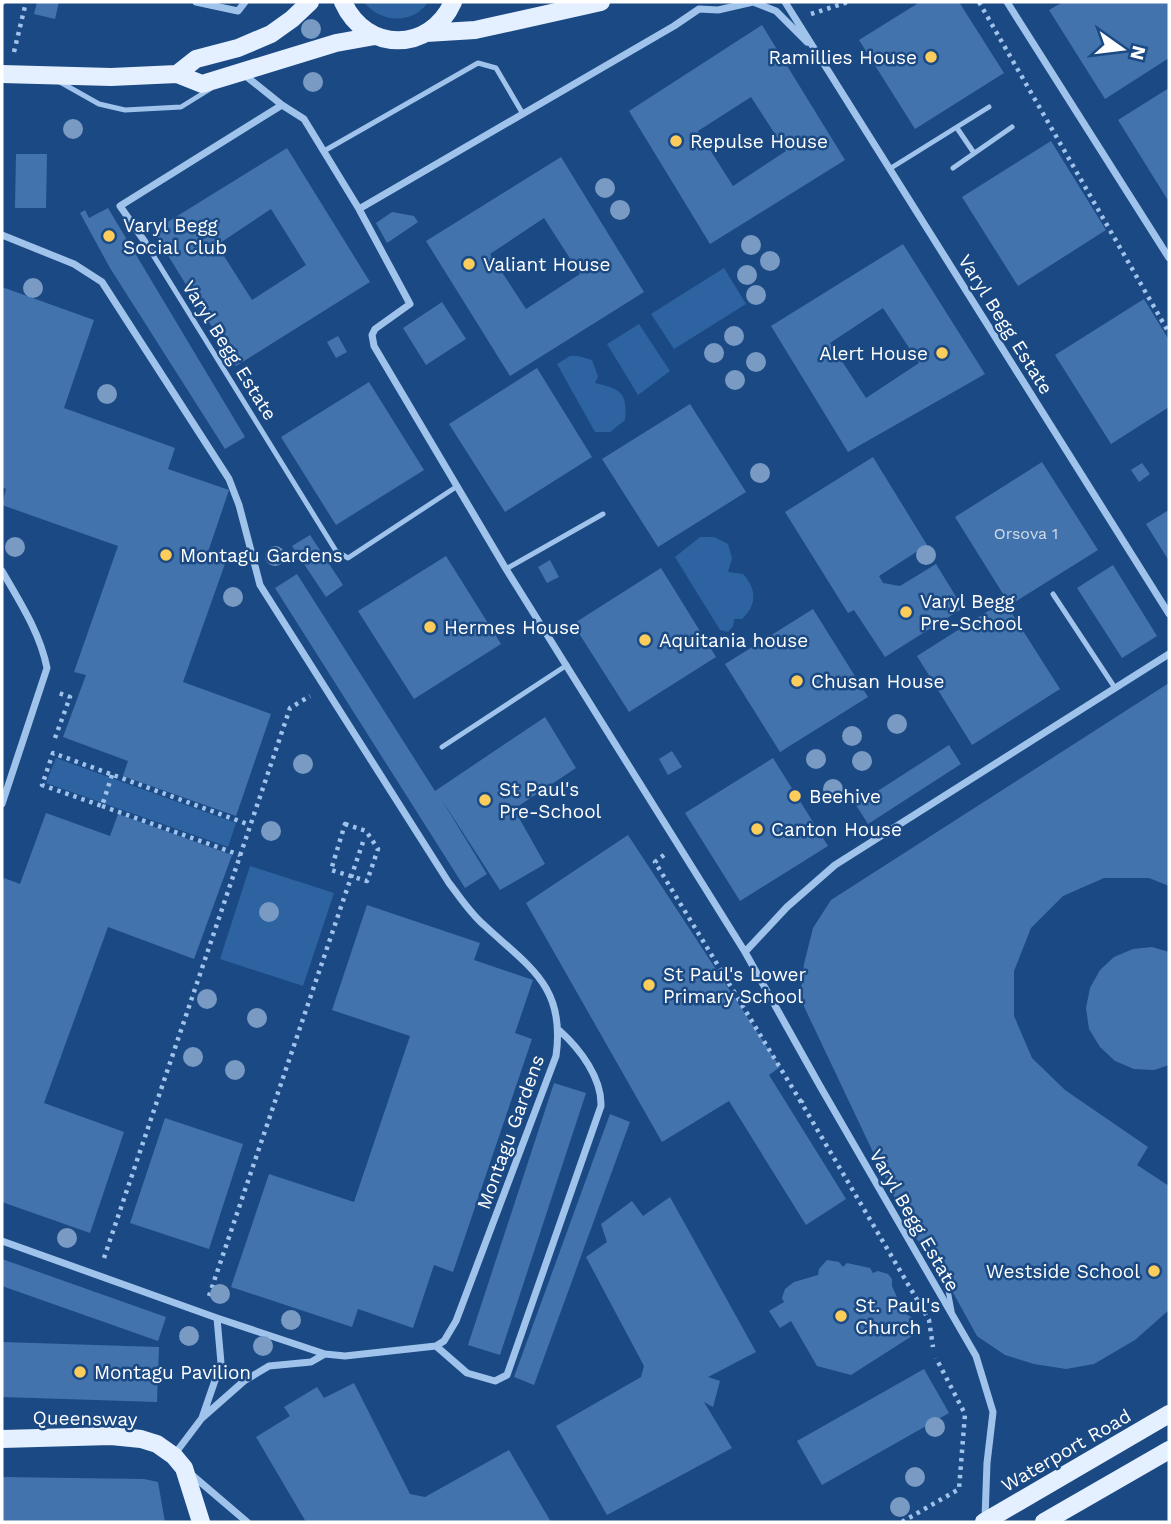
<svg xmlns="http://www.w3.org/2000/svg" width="1171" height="1524" font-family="'Work Sans',sans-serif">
<rect width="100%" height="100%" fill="#1b4983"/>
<path fill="#2e63a2" d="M364,2H428C413,25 380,23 364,2Z
M724,268L746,304L674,349L651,314Z
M639,324L670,371L638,395L607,344Z
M570,356H578L592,360L598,376L595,383C619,389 628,391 625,420L610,432H595L557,364Z
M700,537H714L728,544L732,558L728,572L743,574C757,589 757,605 742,619H734L733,626L728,632L720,630L675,557Z
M56,758L236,823L228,847L46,783Z
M250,866L334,893L303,986L220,959Z"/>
<path fill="#4373ad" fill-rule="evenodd" d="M37,2H59L55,19L34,14Z
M920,2H959L1004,73L915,129L859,40Z
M1063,2H1167L1169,5V58L1105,99L1049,10Z
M762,25L845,160L710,244L629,111ZM751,97L786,151L733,186L698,131Z
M1169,88V202L1118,120Z
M1051,141L1106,230L1018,286L962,197Z
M287,148L370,282L236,366L153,231ZM271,209L306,265L252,300L217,245Z
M16,154H47L46,208H15Z
M561,157L644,292L510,376L426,241ZM544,218L580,274L526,309L490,254Z
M108,208L245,437L225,449L110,268L80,213L85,210L89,218Z
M392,212L414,216L418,222L387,243L376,223Z
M903,244L985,374L848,452L771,326ZM883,308L919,363L866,398L830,343Z
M2,287L94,320L64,408L175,448L168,469L229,490L208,552L227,558L183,682L271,714L236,816L123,776L128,761L63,737L86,675L74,672L118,546L2,505L6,489L2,487Z
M1144,299L1169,340V407L1111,444L1055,355Z
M442,302L466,339L426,365L403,328Z
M338,336L347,352L336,358L327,342Z
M537,368L592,457L505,512L449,424Z
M369,382L424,470L336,525L281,437Z
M690,404L746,492L658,547L602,459Z
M873,457L927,545L879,576L883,583L900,586L936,564L963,608L885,657L854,610L848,613L785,512Z
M1042,462L1098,550L1010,605L955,517Z
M1142,463L1150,474L1139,482L1131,470Z
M1169,510V561L1146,524Z
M310,535L343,585L326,597L292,546Z
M446,556L501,644L414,699L358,611Z
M550,560L559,577L547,583L538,567Z
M1113,565L1157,636L1122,658L1077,588Z
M661,568L716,657L629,712L573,624Z
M297,574L435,791L545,717L576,768L514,809L545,864L500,890L440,797L487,874L465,888L275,588Z
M1004,601L1060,689L972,745L917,656Z
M813,609L868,697L780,752L725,664Z
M1169,683V886L1149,878H1104L1063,896L1031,928L1014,971V1016L1032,1058L1065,1090L1148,1147L1137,1165L1169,1186V1310L1135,1340L1094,1364L1066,1369L1034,1364L1005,1355L977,1336L946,1280L909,1228L800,998L804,964L813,928L831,900Z
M949,745L961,764L868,824L856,805Z
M672,751L682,767L668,775L659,759Z
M773,758L828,846L740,901L685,813Z
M46,813L110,836L118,814L232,855L194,959L108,927L44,1103L124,1132L90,1233L2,1202V883L4,878L20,884Z
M628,835L780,1067L769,1075L846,1199L806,1225L729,1101L662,1142L526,903Z
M367,905L480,943L474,960L533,980L515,1033L532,1039L453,1272L434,1265L413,1328L358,1309L352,1327L231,1287L269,1174L354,1202L410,1036L332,1010Z
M1152,947L1169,952V1065L1154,1070L1134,1069L1115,1061L1100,1047L1089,1029L1086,1008L1090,988L1100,970L1114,957L1133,949Z
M554,1083L586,1093L500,1355L468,1345Z
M610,1114L630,1122L534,1385L514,1377Z
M165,1118L243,1144L209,1249L130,1223Z
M670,1197L756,1352L708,1377L720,1381L713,1407L704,1402L732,1448L607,1515L556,1426L641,1377L644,1366L586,1257L607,1242L601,1224L632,1201L643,1216Z
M2,1259L166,1317L158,1341L2,1286Z
M827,1260L839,1262L843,1267L847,1263L870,1268L873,1273L878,1271L888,1274L892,1279V1286L904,1313L913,1318L915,1323L912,1336L851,1375L817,1366L791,1321L780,1328L769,1311L784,1302L782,1298L785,1289L794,1282L818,1275L819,1269Z
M2,1342L159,1347L157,1402L2,1397Z
M924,1369L949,1413L822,1485L797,1441Z
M354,1383L410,1494L425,1497L509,1450L551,1522H306L256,1437L290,1416L284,1407L317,1387L324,1398Z
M2,1477L144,1479L158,1482L165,1522H2Z"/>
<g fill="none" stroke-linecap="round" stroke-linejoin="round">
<path stroke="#a0c3eb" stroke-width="4.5" stroke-dasharray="3.5 5" stroke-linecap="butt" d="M979,2L1169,333
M811,14L848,2
M14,52L26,2
M55,738L70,697L56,692
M112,775L102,806L42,785L53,753L250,825
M102,806L240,855
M345,824L366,831L378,849L367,881L331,870Z
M664,855L655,862L801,1102
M803,1100L801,1102L929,1320L933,1347
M104,1258L290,708L310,696
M209,1296L363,842
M902,1522L959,1489L965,1414L936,1358"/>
<path stroke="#a0c3eb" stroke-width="5" d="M2,3L3,2
M60,82L99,104L125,110L181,107L210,89
M957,128L974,153
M324,151L478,63L496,68L523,114
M891,168L989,107
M953,168L1012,127
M145,242L336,551L348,558L456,487
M506,569L603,514
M1053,594L1115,688
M442,747L567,665
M946,1280L952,1311"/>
<path stroke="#a0c3eb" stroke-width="7" d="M196,2L238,11L245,2
M785,2L1169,614
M1007,2L1169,258
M242,73L282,105L304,119L359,209L410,304L375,329L372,335L374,346L506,569L745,952L820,1086L976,1356L993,1412L987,1463L985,1518
M359,209L674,26L699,9L718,10L753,2L776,11L807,42
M2,235L74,264L102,282L229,479L239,505L260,585L449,883C460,897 470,913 484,925C529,967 566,986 556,1056L456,1321L444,1341L436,1346L345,1356L325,1354L311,1362L269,1366L244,1381L202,1418L174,1455
M145,242L120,206L282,105
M2,571C20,602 40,633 47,668L2,804
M745,952L787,907L835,865L1169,654
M2,1241L217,1318L221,1363L202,1418
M217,1318L325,1354
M436,1346L467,1373L495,1381L507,1375L601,1106C602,1078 580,1049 560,1031
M192,1475L247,1522"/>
<path stroke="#e4efff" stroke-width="18" d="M343,2C366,53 430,53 453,2
M426,33L475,30L601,2
M2,74L111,77L177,74L202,84L336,43L375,36
M177,74L196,59L238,48L271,34L292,19L310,2
M2,1439L111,1436L141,1439L157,1444L174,1456L184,1468L201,1522
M984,1522L1169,1414
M1044,1522L1169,1450"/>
</g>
<g fill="#789ac3">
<circle cx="311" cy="29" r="10"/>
<circle cx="313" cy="82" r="10"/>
<circle cx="73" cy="129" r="10"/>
<circle cx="605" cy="188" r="10"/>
<circle cx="620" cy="210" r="10"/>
<circle cx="751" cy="245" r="10"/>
<circle cx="770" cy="261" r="10"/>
<circle cx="747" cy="275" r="10"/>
<circle cx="33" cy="288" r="10"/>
<circle cx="756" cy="295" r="10"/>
<circle cx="734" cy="336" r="10"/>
<circle cx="714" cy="353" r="10"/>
<circle cx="756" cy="362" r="10"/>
<circle cx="735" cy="380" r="10"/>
<circle cx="107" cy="394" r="10"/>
<circle cx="760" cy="473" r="10"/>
<circle cx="15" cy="547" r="10"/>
<circle cx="926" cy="555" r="10"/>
<circle cx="275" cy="556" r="10"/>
<circle cx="233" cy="597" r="10"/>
<circle cx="897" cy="724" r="10"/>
<circle cx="852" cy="736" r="10"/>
<circle cx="816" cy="759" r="10"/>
<circle cx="862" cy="761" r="10"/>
<circle cx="303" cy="764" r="10"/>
<circle cx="833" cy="789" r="10"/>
<circle cx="271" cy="831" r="10"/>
<circle cx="269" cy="912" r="10"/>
<circle cx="207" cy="999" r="10"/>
<circle cx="257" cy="1018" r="10"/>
<circle cx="193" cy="1057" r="10"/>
<circle cx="235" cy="1070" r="10"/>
<circle cx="67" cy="1238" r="10"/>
<circle cx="220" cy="1294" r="10"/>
<circle cx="291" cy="1320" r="10"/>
<circle cx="189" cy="1336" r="10"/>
<circle cx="263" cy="1346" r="10"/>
<circle cx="935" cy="1427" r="10"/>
<circle cx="915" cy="1477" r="10"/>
<circle cx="900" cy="1507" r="10"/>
</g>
<g fill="#fdcd5c" stroke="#1b4983" stroke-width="2.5">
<circle cx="931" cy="57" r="7"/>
<circle cx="676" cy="141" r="7"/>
<circle cx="109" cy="236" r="7"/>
<circle cx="469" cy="264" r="7"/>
<circle cx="942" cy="353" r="7"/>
<circle cx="166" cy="555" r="7"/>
<circle cx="906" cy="612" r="7"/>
<circle cx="430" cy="627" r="7"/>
<circle cx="645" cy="640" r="7"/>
<circle cx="797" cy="681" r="7"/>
<circle cx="795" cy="796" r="7"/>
<circle cx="485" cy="800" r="7"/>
<circle cx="757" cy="829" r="7"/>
<circle cx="649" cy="985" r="7"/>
<circle cx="1154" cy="1271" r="7"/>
<circle cx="841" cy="1316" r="7"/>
<circle cx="80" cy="1372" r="7"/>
</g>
<g text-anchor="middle" stroke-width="5" stroke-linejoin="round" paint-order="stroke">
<g font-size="16" fill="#d0dcea">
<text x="1026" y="539">Orsova 1</text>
</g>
<g font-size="19" fill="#fff" stroke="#1b4983" text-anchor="start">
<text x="917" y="64" text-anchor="end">Ramillies House</text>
<text x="690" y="148">Repulse House</text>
<text x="123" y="232">Varyl Begg<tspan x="123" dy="22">Social Club</tspan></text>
<text x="483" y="271">Valiant House</text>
<text x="928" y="360" text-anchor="end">Alert House</text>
<text x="180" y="562">Montagu Gardens</text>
<text x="920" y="608">Varyl Begg<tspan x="920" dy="22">Pre-School</tspan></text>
<text x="444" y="634">Hermes House</text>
<text x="659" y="647">Aquitania house</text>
<text x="811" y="688">Chusan House</text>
<text x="499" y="796">St Paul's<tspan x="499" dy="22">Pre-School</tspan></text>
<text x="809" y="803">Beehive</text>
<text x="771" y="836">Canton House</text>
<text x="663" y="981">St Paul's Lower<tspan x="663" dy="22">Primary School</tspan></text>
<text x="1140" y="1278" text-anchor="end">Westside School</text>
<text x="855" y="1312">St. Paul's<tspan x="855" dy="22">Church</tspan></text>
<text x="94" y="1379">Montagu Pavilion</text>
</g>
<g font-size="19" fill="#fff" stroke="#1b4983">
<text transform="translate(1006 324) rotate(58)" y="7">Varyl Begg Estate</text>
<text transform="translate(230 350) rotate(58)" y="7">Varyl Begg Estate</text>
<text transform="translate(510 1132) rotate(-70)" y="7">Montagu Gardens</text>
<text transform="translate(915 1220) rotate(60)" y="7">Varyl Begg Estate</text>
<text transform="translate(85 1418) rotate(1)" y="7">Queensway</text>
<text transform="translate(1066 1450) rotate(-30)" y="7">Waterport Road</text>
</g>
</g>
<rect width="1171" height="1524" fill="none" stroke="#ffffff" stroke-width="7"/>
<g transform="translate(1122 49) rotate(104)" stroke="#1b4983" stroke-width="5" paint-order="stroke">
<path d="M0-5L12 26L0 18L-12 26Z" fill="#ffffff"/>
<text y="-10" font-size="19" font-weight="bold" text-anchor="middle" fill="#ffffff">N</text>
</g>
</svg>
